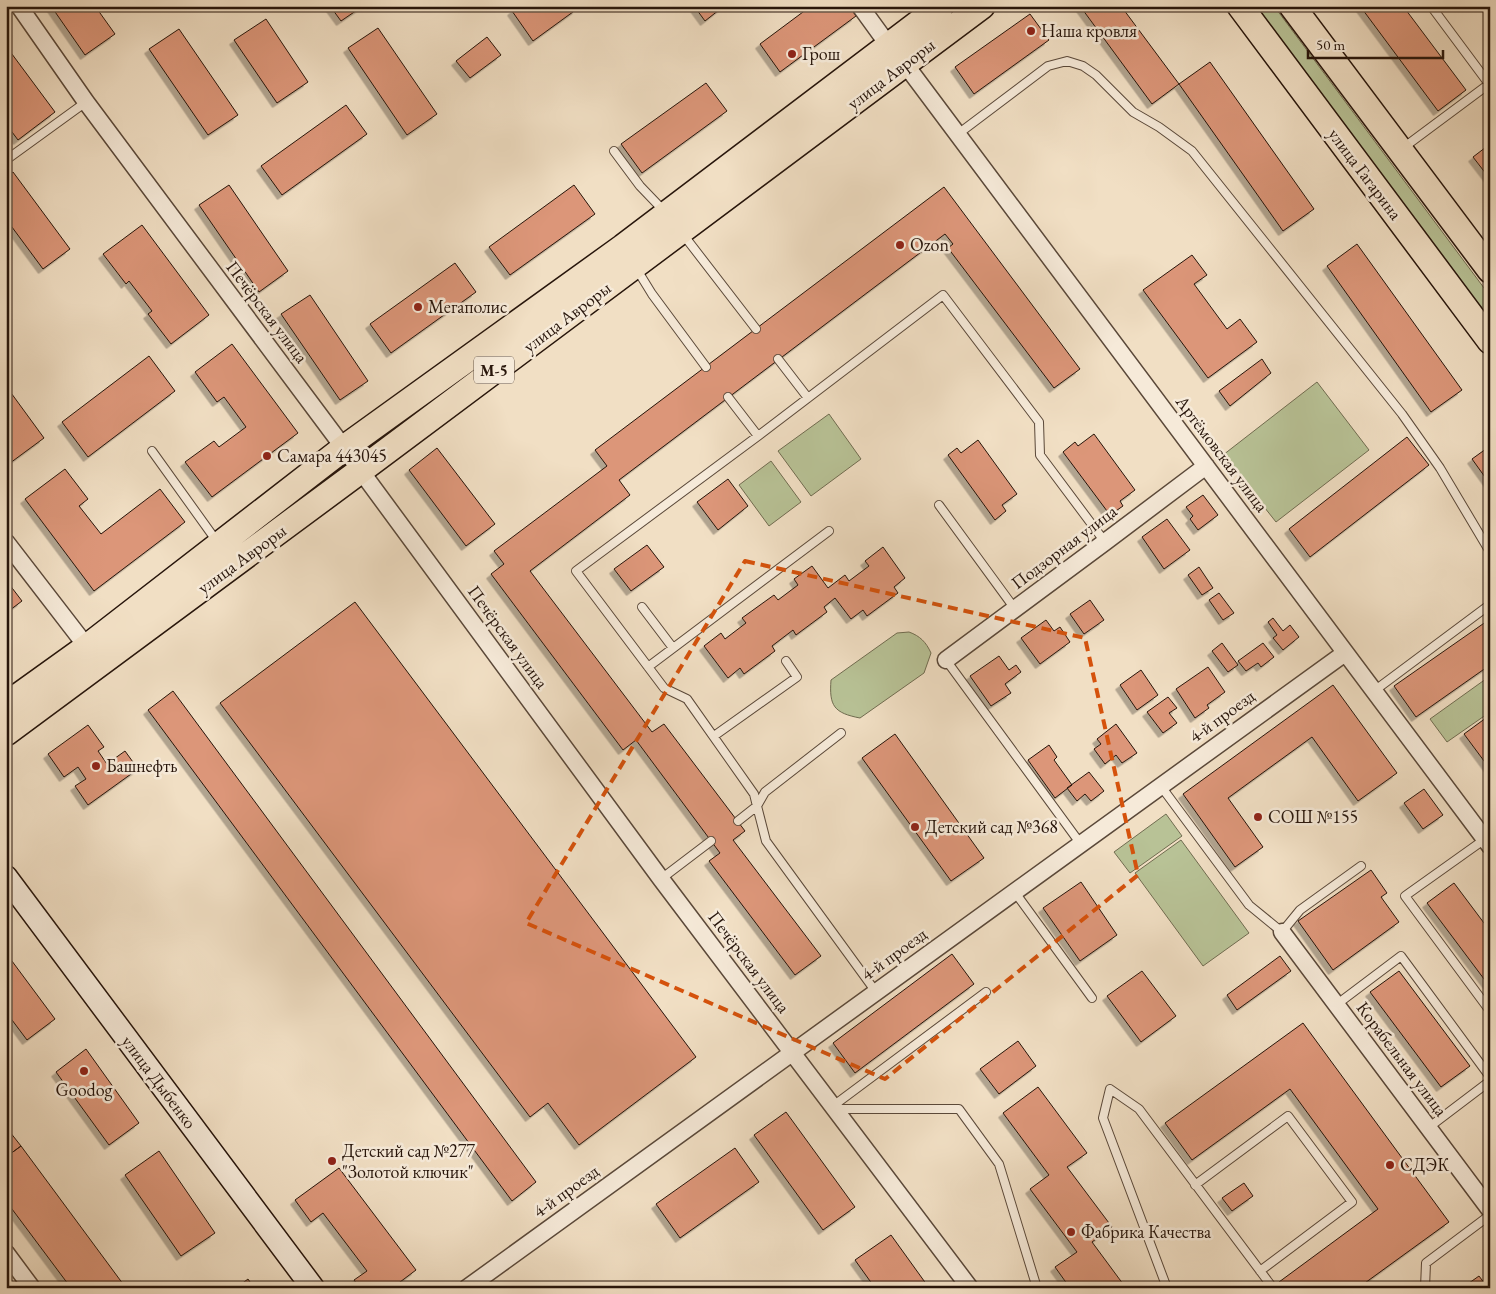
<svg xmlns="http://www.w3.org/2000/svg" width="1496" height="1294" font-family="'EB Garamond',serif">
<defs>
<filter id="shadow"><feDropShadow dx="-4.5" dy="4.5" stdDeviation="0" flood-color="#0004"/></filter>
</defs>
<rect width="100%" height="100%" fill="#f1dfc4"/>
<filter id="stains"><feTurbulence type="fractalNoise" baseFrequency=".004" numOctaves="4"/><feColorMatrix values="0 0 0 0 .2 0 0 0 0 .09 0 0 0 0 .02 0 0 0 .5 -.17"/></filter>
<radialGradient id="worn" r=".72"><stop offset=".6" stop-color="#630" stop-opacity="0"/><stop offset="1" stop-color="#630" stop-opacity=".3"/></radialGradient>
<path fill="#b8c296" stroke="#706c50" d="M1255,6H1274L1490,296V321Z
M1317,382L1369,450L1276,522L1223,455Z
M829,414L861,459L811,496L778,451Z
M771,461L801,502L769,526L739,485Z
M909,632C920,636 926,642 931,653L924,673L860,718C834,713 829,706 831,680L897,633Z
M1490,676V712L1447,742L1430,719Z
M1166,814L1182,836L1130,873L1114,852Z
M1181,840L1249,933L1203,966L1135,873Z"/>
<path fill="#dc9679" stroke="#27150b" filter="url(#shadow)" d="M51,6H95L115,34L85,55Z
M330,6H363L341,21Z
M518,6H576L577,9L533,41L512,11Z
M694,6H724L705,21Z
M811,6H849L856,16L780,72L760,44Z
M1080,6H1121L1179,84L1152,104Z
M1360,6H1403L1466,90L1438,111Z
M1030,14L1049,40L974,94L955,67Z
M266,19L308,82L277,103L234,40Z
M378,28L437,114L407,135L348,48Z
M179,29L238,115L208,135L149,49Z
M487,37L501,55L470,78L456,61Z
M6,46L55,112L18,140L6,124Z
M1210,62L1314,209L1283,231L1179,84Z
M706,83L727,111L642,173L621,144Z
M346,105L367,134L282,195L261,166Z
M1490,144V179L1473,157Z
M13,172L70,249L43,269L6,219V177Z
M229,185L288,271L259,292L199,205Z
M574,185L595,214L510,275L489,247Z
M944,187L1080,369L1054,388L948,248L953,244L945,234L619,480L630,495L530,571L652,732L664,724L745,831L733,840L821,956L795,975L709,861L720,853L636,740L623,750L491,574L504,564L494,551L607,466L595,450Z
M142,225L209,315L171,344L148,314L152,311L129,281L126,284L103,254Z
M1357,244L1462,390L1431,412L1327,266Z
M1192,255L1207,275L1194,284L1227,329L1240,319L1257,342L1208,378L1143,290Z
M455,263L476,292L391,353L370,324Z
M310,295L368,381L340,400L281,314Z
M232,344L298,433L212,497L185,462L214,441L219,447L246,427L224,397L217,402L195,372Z
M149,356L175,391L88,457L62,422Z
M1262,359L1271,373L1230,406L1219,391Z
M6,386L44,438L6,466Z
M1094,434L1135,490L1120,501L1123,506L1110,515L1063,452L1075,442L1078,446Z
M1407,437L1429,465L1310,557L1289,529Z
M978,440L1017,494L1002,505L1006,511L995,520L948,455L957,448L961,453Z
M1490,446V484L1472,459Z
M437,448L495,524L466,546L409,470Z
M65,469L88,499L79,506L101,534L160,489L185,522L94,591L25,499Z
M728,479L748,506L718,530L697,502Z
M1203,495L1218,515L1198,530L1190,519L1193,516L1186,507Z
M1167,519L1190,550L1164,569L1142,537Z
M647,545L664,567L631,591L614,569Z
M883,547L905,578L894,587L898,593L867,616L863,610L851,619L835,598L824,607L827,612L796,635L793,630L772,646L775,651L744,674L740,668L728,678L704,646L721,633L725,639L746,623L742,618L774,595L778,600L798,585L794,579L812,566L828,588L845,575L849,581L869,566L865,561Z
M1199,567L1213,588L1202,595L1188,575Z
M6,580L22,601L6,613Z
M1219,593L1234,613L1223,620L1209,600Z
M1090,600L1104,620L1084,634L1070,614Z
M355,602L696,1057L579,1145L548,1103L530,1117L220,703Z
M1273,618L1283,631L1290,625L1299,637L1283,650L1273,638L1277,635L1268,622Z
M1490,619V665L1416,717L1394,686Z
M1046,620L1054,631L1060,627L1070,642L1040,664L1021,638Z
M1222,643L1238,665L1228,672L1212,651Z
M1263,643L1274,657L1261,667L1258,663L1246,671L1238,661Z
M999,656L1009,670L1016,665L1021,672L1005,684L1011,693L991,706L970,676Z
M1208,667L1225,692L1207,705L1209,708L1195,718L1176,689Z
M1141,670L1158,695L1137,710L1120,685Z
M1333,685L1397,773L1358,801L1312,737L1228,798L1263,847L1235,867L1183,794Z
M173,691L536,1182L512,1201L148,710Z
M1168,697L1177,708L1169,713L1177,723L1163,733L1147,712Z
M1490,715V769L1464,734Z
M1116,724L1137,753L1122,763L1116,755L1105,764L1094,749L1101,744L1097,739Z
M88,725L104,747L98,751L107,764L125,751L138,769L88,805L75,786L86,779L78,767L64,777L48,754Z
M895,734L984,858L951,881L862,758Z
M1049,745L1057,757L1054,760L1072,785L1055,798L1028,760Z
M1089,772L1104,791L1091,801L1085,794L1077,801L1067,788Z
M1424,789L1443,815L1423,829L1404,803Z
M1371,870L1387,893L1381,897L1399,922L1333,970L1298,921Z
M1081,882L1117,935L1080,961L1043,908Z
M1454,883L1490,931V987L1427,903Z
M6,953L55,1019L27,1040L6,1012Z
M952,954L974,984L855,1073L833,1043Z
M1280,956L1291,971L1237,1010L1227,995Z
M1142,971L1176,1016L1141,1042L1107,996Z
M1399,971L1470,1066L1441,1087L1370,992Z
M1303,1023L1449,1222L1358,1288H1284L1279,1282L1378,1209L1290,1089L1192,1160L1165,1123Z
M1018,1041L1036,1066L999,1094L980,1069Z
M86,1049L139,1123L109,1145L56,1072Z
M1038,1087L1087,1153L1067,1167L1112,1227L1092,1242L1126,1288H1070L1055,1267L1077,1252L1030,1189L1049,1175L1003,1113Z
M786,1112L855,1207L823,1230L754,1135Z
M6,1127L21,1146L6,1157Z
M21,1146L126,1288H71L6,1201V1157Z
M735,1148L759,1182L680,1238L656,1204Z
M159,1151L215,1233L181,1256L125,1175Z
M339,1168L416,1270L392,1288H360L354,1280L367,1271L323,1213L311,1222L295,1200Z
M1244,1183L1253,1196L1232,1211L1222,1198Z
M891,1235L927,1285L924,1288H875L855,1260Z
M1479,1276L1488,1288H1462Z
M248,1279L254,1288H236Z"/>
<g fill="none" stroke-linecap="round" stroke-linejoin="round">
<g stroke="#5a4839" stroke-width="10">
<path id="service" d="M1431,6L1489,84
M958,134L1048,66L1067,61L1083,66L1096,75L1133,112L1159,127L1192,151L1402,414L1440,468L1490,552
M1403,148L1489,84L1490,86
M614,151L640,186L664,211
M6,160L86,102
M682,233L756,329
M636,268L652,294L706,367
M778,359L808,398
M728,397L758,436
M152,451L218,543
M939,505L1015,609
M642,607L673,648
M946,660L1080,843
M648,667L829,531
M1374,691L1488,606L1490,602
M841,733L765,792L757,806L766,841L876,992
M714,736L797,677L786,661
M1160,785L1249,905L1282,932L1300,910L1361,866
M738,821L757,806L754,794L687,699L664,688L576,571L758,436L943,295L1039,422L1040,455L1105,542
M1485,839L1405,896L1490,1011
M661,879L711,841
M1014,891L1092,998
M1336,1005L1401,956L1490,1077
M833,1106L986,992
M837,1109H959L999,1164L1037,1288
M1428,1128L1490,1081
M1195,1185L1288,1116L1352,1202L1260,1271
M1167,1288L1103,1118L1110,1089L1139,1109L1273,1288
M1425,1288L1426,1263L1490,1215"/>
</g>
<g stroke="#5a4839" stroke-width="19">
<path id="minor" d="M19,6L86,102L344,448L661,879L970,1288
M860,6L889,46
M905,64L1490,846
M6,542L87,647
M946,660L1105,542L1206,466
M1282,932L1490,1210
M6,1253L32,1288
M467,1288C760,1076 1052,863 1345,653"/>
</g>
<g stroke="#27150b" stroke-width="25">
<path id="secondary" d="M6,877L313,1288"/>
</g>
<g stroke="#27150b" stroke-width="28">
<path id="primary" d="M1240,6L1490,341
M1292,6L1490,270
M6,705L87,647L344,448L623,247L941,6
M6,733L360,471L982,6"/>
</g>
<use href="#service" stroke="#f6ead9" stroke-width="8"/>
<use href="#minor" stroke="#f6ead9" stroke-width="16"/>
<use href="#secondary" stroke="#f6ead9" stroke-width="22"/>
<use href="#primary" stroke="#f1dfc4" stroke-width="25"/>
</g>
<path fill="none" stroke="#d5520c" stroke-width="4" stroke-dasharray="10 6" stroke-linejoin="round" d="M745,561L1085,638L1138,875L885,1079L526,923Z"/>
<g fill="#8f2418" stroke="#f6ead9" stroke-width="2">
<circle cx="1031" cy="31" r="5"/>
<circle cx="792" cy="54" r="5"/>
<circle cx="900" cy="245" r="5"/>
<circle cx="418" cy="307" r="5"/>
<circle cx="267" cy="456" r="5"/>
<circle cx="96" cy="766" r="5"/>
<circle cx="1258" cy="817" r="5"/>
<circle cx="915" cy="827" r="5"/>
<circle cx="84" cy="1071" r="5"/>
<circle cx="332" cy="1161" r="5"/>
<circle cx="1390" cy="1165" r="5"/>
<circle cx="1071" cy="1232" r="5"/>
</g>
<g text-anchor="middle" stroke-width="5" stroke-linejoin="round" paint-order="stroke">
<rect fill="#f6ead9" stroke="#655549" stroke-width="1" x="474" y="356.5" width="40" height="27" rx="4"/>
<g font-size="16" font-weight="bold" fill="#27150b">
<text x="494" y="376">М-5</text>
</g>
<g font-size="18" fill="#27150b" stroke="#f6ead9" text-anchor="start">
<text x="1041" y="37">Наша кровля</text>
<text x="802" y="60">Грош</text>
<text x="910" y="251">Ozon</text>
<text x="428" y="313">Мегаполис</text>
<text x="277" y="462">Самара 443045</text>
<text x="106" y="772">Башнефть</text>
<text x="1268" y="823">СОШ №155</text>
<text x="925" y="833">Детский сад №368</text>
<text x="84" y="1096" text-anchor="middle">Goodog</text>
<text x="342" y="1157">Детский сад №277<tspan x="342" dy="21">"Золотой ключик"</tspan></text>
<text x="1400" y="1171">СДЭК</text>
<text x="1081" y="1238">Фабрика Качества</text>
</g>
<g font-size="18" fill="#27150b" stroke="#f6ead9">
<text transform="translate(891 74) rotate(-37)" y="6">улица Авроры</text>
<text transform="translate(1365 174) rotate(53)" y="6">улица Гагарина</text>
<text transform="translate(267 312) rotate(53)" y="6">Печёрская улица</text>
<text transform="translate(567 317) rotate(-37)" y="6">улица Авроры</text>
<text transform="translate(1222 454) rotate(53)" y="6">Артёмовская улица</text>
<text transform="translate(1064 547) rotate(-37)" y="6">Подзорная улица</text>
<text transform="translate(242 559) rotate(-36)" y="6">улица Авроры</text>
<text transform="translate(508 637) rotate(54)" y="6">Печёрская улица</text>
<text transform="translate(1222 716) rotate(-36)" y="6">4-й проезд</text>
<text transform="translate(894 954) rotate(-36)" y="6">4-й проезд</text>
<text transform="translate(749 962) rotate(53)" y="6">Печёрская улица</text>
<text transform="translate(1402 1059) rotate(53)" y="6">Корабельная улица</text>
<text transform="translate(159 1082) rotate(53)" y="6">улица Дыбенко</text>
<text transform="translate(566 1191) rotate(-36)" y="6">4-й проезд</text>
</g>
</g>
<rect width="1496" height="1294" fill="none" stroke="#f1dfc4" stroke-width="25"/>
<rect x="8" y="8" width="1481" height="1279" fill="none" stroke="#27150b" stroke-width="2.5"/>
<rect x="12" y="12" width="1471" height="1269" fill="none" stroke="#27150b"/>
<path d="M1308 50v8h135v-8" fill="none" stroke="#27150b" stroke-width="2.5"/>
<text x="1316" y="50" font-size="15" fill="#27150b" stroke="#f6ead9" stroke-width="4" paint-order="stroke">50 m</text>
<rect width="100%" height="100%" filter="url(#stains)"/>
<rect width="100%" height="100%" fill="url(#worn)"/>
</svg>
